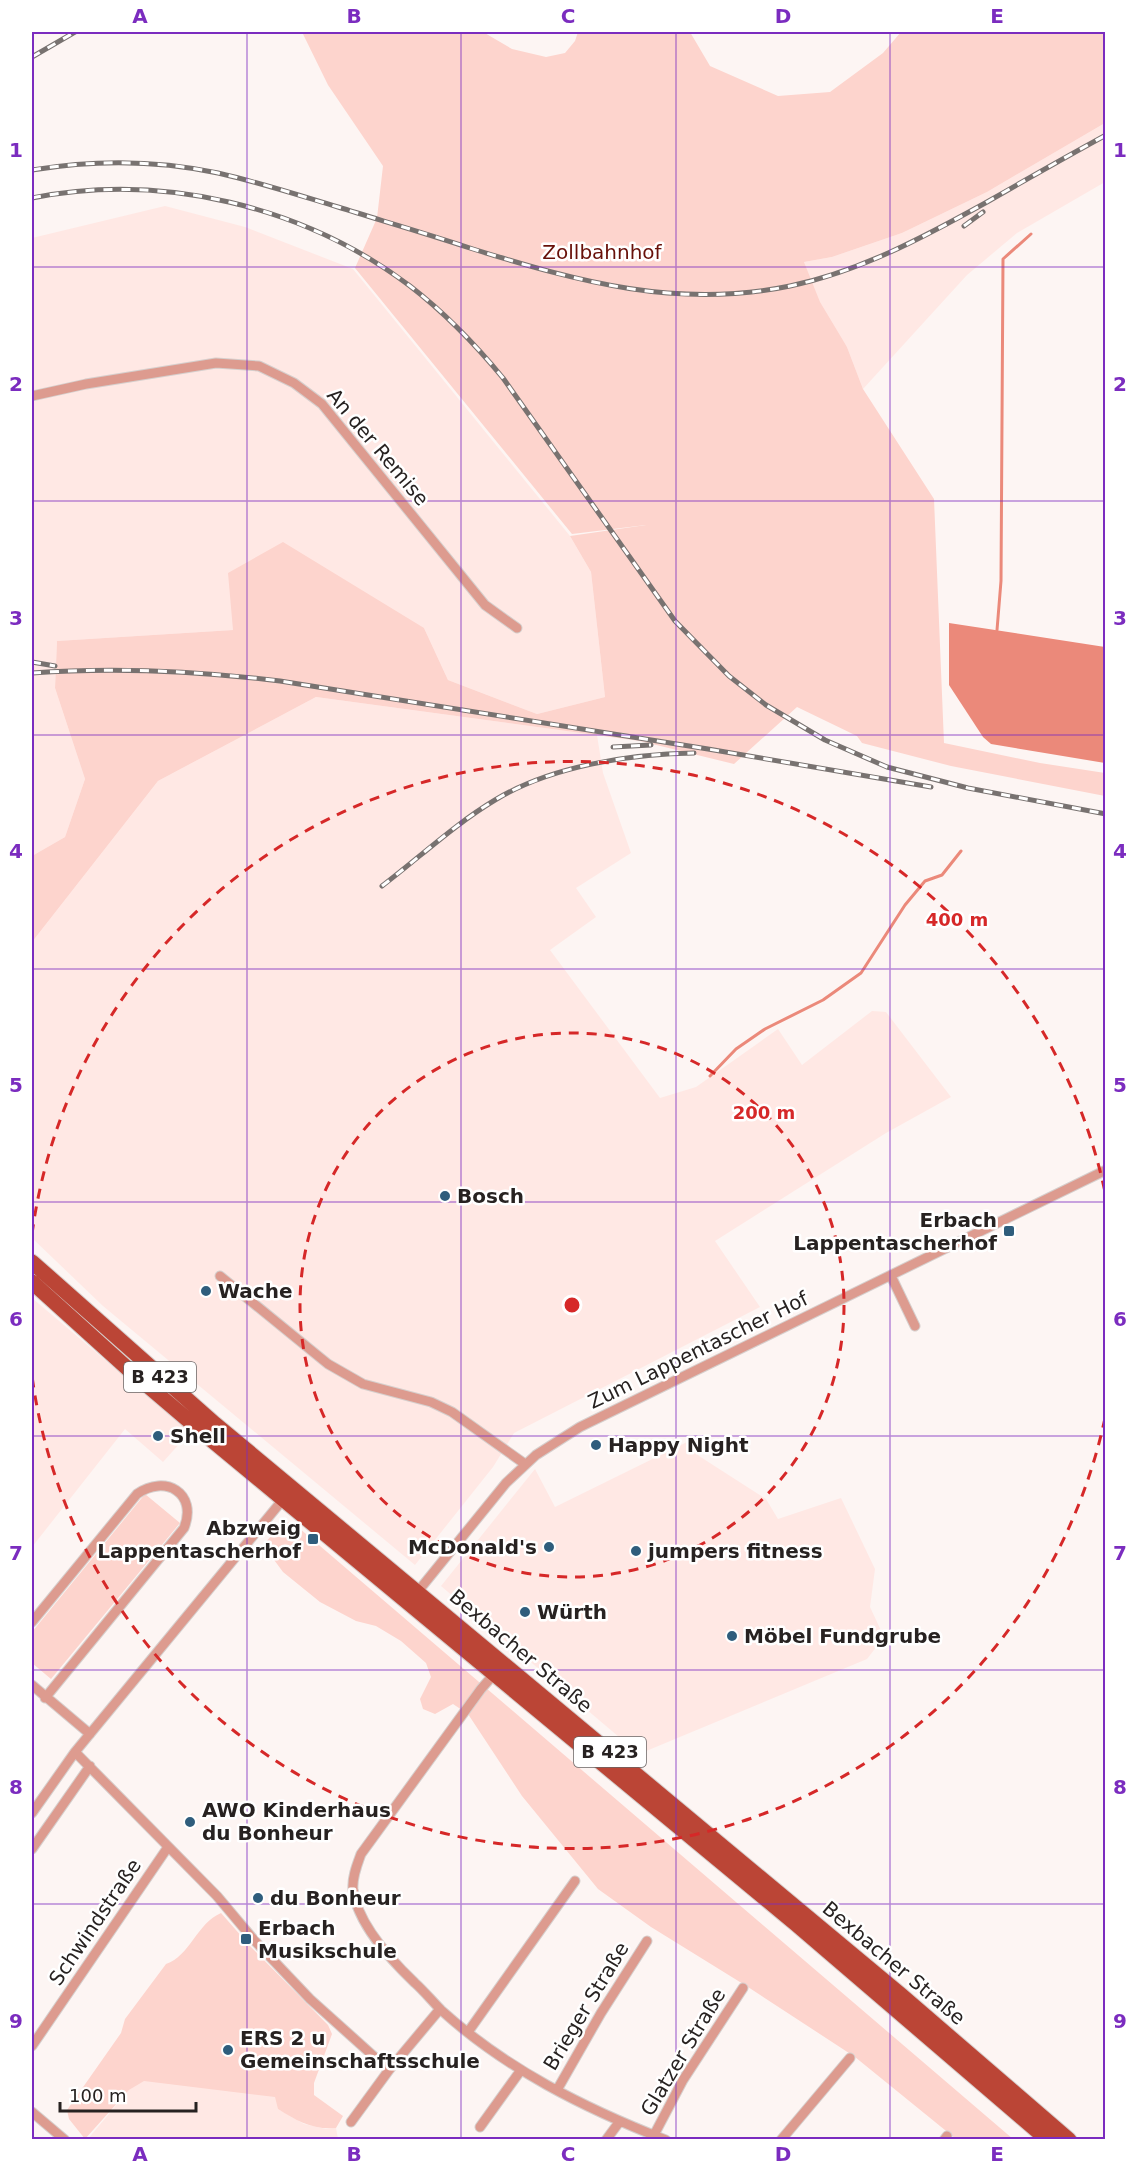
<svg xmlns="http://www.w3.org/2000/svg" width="1137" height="2171" font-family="'DejaVu Sans',sans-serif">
<rect width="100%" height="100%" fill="#fdf5f3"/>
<path fill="#ffe8e4" d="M1105,123V182L1017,233L967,275L863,389L847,347L819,307L804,262L832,257L902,233L987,192Z
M165,206L245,227L353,269L570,536L591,572L605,697L537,714L448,680L424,628L233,630L57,641L55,688L85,779L65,837L32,856V238Z
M316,697L597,735L603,773L631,853L576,888L596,917L550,950L660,1098L696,1087L778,1029L802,1065L872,1011L886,1012L951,1097L886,1133L715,1241L760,1307L514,1433L493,1467L415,1565L103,1306L32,1238V942L158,781Z
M32,1298L190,1432L163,1462L125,1429L32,1547Z
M687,1442L699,1456L766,1499L778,1519L841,1498L875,1569L870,1607L884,1637L867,1659L639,1754L441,1586L535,1469L555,1507Z
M286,2020L278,2109L304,2124L326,2129L336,2128L338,2139L87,2140L129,2090L144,2080Z"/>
<path fill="#fdd4cd" d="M302,32H483L512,49L546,57L565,53L575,41L578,32H690L710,66L778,96L830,92L883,53L901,32H1105V123L987,192L902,233L832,257L804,262L820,302L847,347L863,389L934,499L944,743L1040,763L1105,773V796L951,766L862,743L857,736L797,707L734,764L640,741L316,697L158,781L32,942V856L65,837L85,779L55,688L57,641L233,630L228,573L283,542L424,628L448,680L537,714L605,697L591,572L570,536L646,525L572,534L355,268L377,218L383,166L328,85Z
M145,1494L180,1523L51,1679L32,1663V1632Z
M292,1522L1013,2139H956L855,2057L748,1987L651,1927L598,1889L522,1796L468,1714L453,1704L435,1714L423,1709L420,1699L431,1677L426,1663L401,1641L376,1626L356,1621L320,1602L283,1572L263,1545L283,1523Z
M221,1913L250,1946L328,2025L332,2034L314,2083V2095L343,2116L336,2128C313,2130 297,2121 278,2109L275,2097L144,2081L129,2090L85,2139L69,2119L67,2110L121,2033L125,2019L166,1964C190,1956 197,1923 221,1913Z"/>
<path fill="#eb897a" d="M949,623L1105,647V763L991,744L983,737L949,685Z"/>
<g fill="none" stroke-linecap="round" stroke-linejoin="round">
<path stroke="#eb897a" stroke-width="3" d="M997,630L1001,581L1003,259L1031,234
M710,1076L736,1049L765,1029L823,1000L861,973L905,905L925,881L942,875L961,851"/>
<g stroke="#d6cfcd" stroke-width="11">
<path id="minor" d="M32,396L86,384L216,363L259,366L294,383L322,404L485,605L517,628
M220,1276L328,1364L363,1384L431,1402L452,1412L525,1464
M891,1276L915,1326
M415,1595L506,1483L536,1455L580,1427L1106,1170
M32,1622L137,1494C165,1474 198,1493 184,1528L45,1698
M496,1672L481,1689L361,1854C357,1865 352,1877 353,1889C357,1924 391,1960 415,1983C424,1991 432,2001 441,2010C506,2069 584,2108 666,2140
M32,1685L90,1734
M75,1752L217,1896L254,1940L310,1999L389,2070
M32,1813L75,1752L285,1497
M32,1849L90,1766
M468,2032L575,1881
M32,2046L168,1847
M557,2090L601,2013L647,1941
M32,2112L65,2140
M351,2122L389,2070L440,2009
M480,2127L521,2070
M654,2135L683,2080L743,1988
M606,2140L620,2121
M781,2140L850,2058
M944,2140L947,2136"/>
</g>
<g stroke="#d6cfcd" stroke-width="17">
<path id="primary" d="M32,1262L215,1424L901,1995L1069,2140
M32,1282L127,1368L208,1437L796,1924L1048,2140"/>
</g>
<use href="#minor" stroke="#dd9b8f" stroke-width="9"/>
<use href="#primary" stroke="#bb4536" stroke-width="15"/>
<g stroke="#787270" stroke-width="5">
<path id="rail" d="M32,57L75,32
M32,170C92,160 157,160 218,173C258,182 298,195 338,207C383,221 428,234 473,249C579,282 678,309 790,286C861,271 924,237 987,202C1027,179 1066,157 1106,135
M32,198C162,172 304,206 410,286C445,313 475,344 503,378L675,621L729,676L766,705L825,740L887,767L968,788L1106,814
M964,226L983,212
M32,662L55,666
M32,673C114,667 198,671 280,681L708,749L931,787
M613,747L651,745
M382,886C420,857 455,824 495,800C551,766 630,754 694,753"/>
</g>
<use href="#rail" stroke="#fff" stroke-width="3" stroke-dasharray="9" stroke-linecap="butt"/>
</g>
<path fill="none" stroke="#7b2cbf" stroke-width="1.5" stroke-opacity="0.55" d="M247,32V2140M461,32V2140M676,32V2140M890,32V2140M32,267H1106M32,501H1106M32,735H1106M32,969H1106M32,1202H1106M32,1436H1106M32,1670H1106M32,1904H1106"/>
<g fill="none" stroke="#d62828" stroke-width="3" stroke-dasharray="10 8">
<circle cx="572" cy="1305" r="272"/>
<path d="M1105 1418A545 545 0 0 1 32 1376M32 1234A545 545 0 0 1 1105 1192"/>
</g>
<g fill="#2f5d7c" stroke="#fff" stroke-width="2">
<circle cx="445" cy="1196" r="6"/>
<rect x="1003" y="1225" width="12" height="12" rx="3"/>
<circle cx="206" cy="1291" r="6"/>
<circle cx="158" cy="1436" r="6"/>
<circle cx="596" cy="1445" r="6"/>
<rect x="307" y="1533" width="12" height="12" rx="3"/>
<circle cx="549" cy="1547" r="6"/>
<circle cx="636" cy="1551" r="6"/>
<circle cx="525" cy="1612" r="6"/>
<circle cx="732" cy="1636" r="6"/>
<circle cx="190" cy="1822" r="6"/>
<circle cx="258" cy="1898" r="6"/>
<rect x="240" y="1933" width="12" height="12" rx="3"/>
<circle cx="228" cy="2050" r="6"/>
</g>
<g text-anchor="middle" stroke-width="5" stroke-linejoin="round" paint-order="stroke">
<g fill="#fff" stroke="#686464" stroke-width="1.5">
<rect x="124" y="1362" width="72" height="30" rx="4.5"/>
<rect x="574" y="1737" width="72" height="30" rx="4.5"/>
</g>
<g font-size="18" font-weight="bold" fill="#272221">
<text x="160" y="1383">B 423</text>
<text x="610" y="1758">B 423</text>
</g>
<g font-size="20" fill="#681009" stroke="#fff">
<text x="602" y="259">Zollbahnhof</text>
</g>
<g font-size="20" fill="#272221" stroke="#fff">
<text transform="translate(378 447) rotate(50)" y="7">An der Remise</text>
<text transform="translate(698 1350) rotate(-26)" y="7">Zum Lappentascher Hof</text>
<text transform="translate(521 1651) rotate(40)" y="7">Bexbacher Straße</text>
<text transform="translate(95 1922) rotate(-56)" y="7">Schwindstraße</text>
<text transform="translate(894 1963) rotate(40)" y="7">Bexbacher Straße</text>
<text transform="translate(586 2006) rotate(-59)" y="7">Brieger Straße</text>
<text transform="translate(683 2052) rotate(-59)" y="7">Glatzer Straße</text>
</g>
<g font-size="20" font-weight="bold" fill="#272221" stroke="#fff" text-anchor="start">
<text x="457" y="1203">Bosch</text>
<text x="997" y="1227" text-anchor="end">Erbach<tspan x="997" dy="23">Lappentascherhof</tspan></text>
<text x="218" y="1298">Wache</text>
<text x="170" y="1443">Shell</text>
<text x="608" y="1452">Happy Night</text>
<text x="301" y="1535" text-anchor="end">Abzweig<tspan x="301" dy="23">Lappentascherhof</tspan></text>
<text x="537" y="1554" text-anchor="end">McDonald's</text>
<text x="648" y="1558">jumpers fitness</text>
<text x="537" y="1619">Würth</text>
<text x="744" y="1643">Möbel Fundgrube</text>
<text x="202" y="1817">AWO Kinderhaus<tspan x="202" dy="23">du Bonheur</tspan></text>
<text x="270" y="1905">du Bonheur</text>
<text x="258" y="1935">Erbach<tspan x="258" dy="23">Musikschule</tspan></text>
<text x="240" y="2045">ERS 2 u<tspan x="240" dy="23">Gemeinschaftsschule</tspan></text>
</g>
</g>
<circle cx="572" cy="1305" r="9" fill="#d62828" stroke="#fff" stroke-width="3"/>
<g font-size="18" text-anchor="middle" font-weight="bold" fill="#d62828" stroke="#fff" stroke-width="5" stroke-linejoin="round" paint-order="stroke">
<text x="957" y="926">400 m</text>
<text x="764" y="1119">200 m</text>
</g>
<rect width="1137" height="2171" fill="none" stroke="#ffffff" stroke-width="66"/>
<path d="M60 2102v9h136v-9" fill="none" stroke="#272221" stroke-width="3"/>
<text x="69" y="2102" font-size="18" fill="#272221" stroke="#ffffff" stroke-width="4.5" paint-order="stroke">100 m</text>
<rect x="33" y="33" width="1071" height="2105" fill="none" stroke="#7b2cbf" stroke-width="2"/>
<g font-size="20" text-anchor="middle" font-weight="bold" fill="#7b2cbf">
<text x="140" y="23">A</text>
<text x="354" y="23">B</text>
<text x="568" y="23">C</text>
<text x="783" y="23">D</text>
<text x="997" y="23">E</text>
<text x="16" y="157">1</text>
<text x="1120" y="157">1</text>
<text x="16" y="391">2</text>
<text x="1120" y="391">2</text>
<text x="16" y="625">3</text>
<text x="1120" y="625">3</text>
<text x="16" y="858">4</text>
<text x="1120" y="858">4</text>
<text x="16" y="1092">5</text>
<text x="1120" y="1092">5</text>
<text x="16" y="1326">6</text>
<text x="1120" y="1326">6</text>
<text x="16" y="1560">7</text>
<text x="1120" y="1560">7</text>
<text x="16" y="1794">8</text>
<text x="1120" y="1794">8</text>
<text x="16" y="2028">9</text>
<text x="1120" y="2028">9</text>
<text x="140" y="2161">A</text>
<text x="354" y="2161">B</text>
<text x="568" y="2161">C</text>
<text x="783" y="2161">D</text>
<text x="997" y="2161">E</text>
</g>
</svg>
